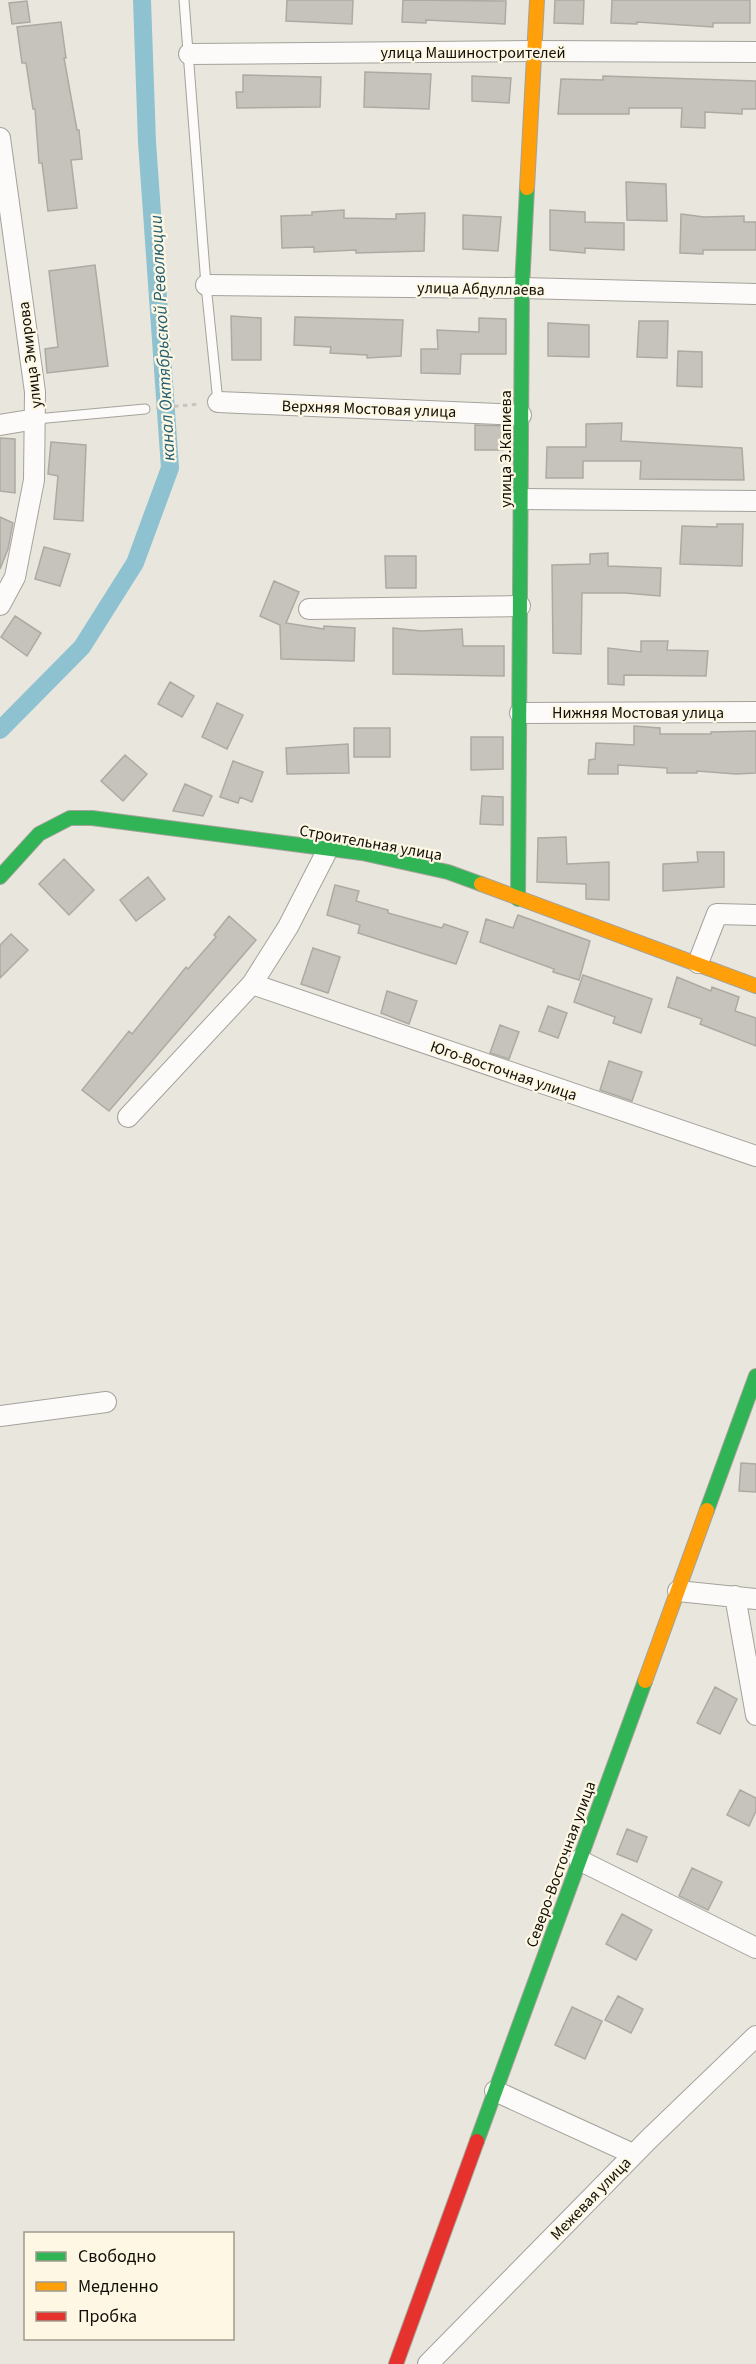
<svg xmlns="http://www.w3.org/2000/svg" width="756" height="2364" font-family="'Source Sans 3',sans-serif">
<rect width="100%" height="100%" fill="#e9e6dd"/>
<g fill="none" stroke-linecap="round" stroke-linejoin="round">
<path stroke="#8ec2d1" stroke-width="18" d="M0,730L82,647L135,563L170,468L147,142L142,0"/>
</g>
<path fill="#c6c3bc" stroke="#acaaa2" stroke-width="1.5" d="M287,0H353L352,24L286,21Z
M403,0L506,1L505,24L426,20V23L402,22Z
M555,0H584L583,24L554,23Z
M612,0H750V23H713V27L637,22V24L611,23Z
M27,1L30,22L12,24L9,3Z
M61,22L66,58H64L77,130H79L82,159L71,160L77,208L48,211L42,163H39L35,109H33L26,63H22L17,27Z
M365,72L431,74L429,109L364,107Z
M243,75L321,77L320,107L237,108L236,92H243Z
M472,76L511,78L509,103L472,101Z
M603,76L756,81V109H742V114L705,112V128L681,127L682,108H629V114H558L561,79L603,80Z
M626,182L666,184L667,221L627,220Z
M344,210V218L396,219V214L425,213L424,251L356,253V250L314,252V247L282,248L281,216L312,215V212Z
M550,210L585,212V222L624,223V250L585,248V253L550,250Z
M681,214L704,217L744,216V222H756V250H703V254L680,253Z
M463,215L501,217L498,251L463,249Z
M95,265L108,366L47,373L45,349L58,347L49,271Z
M231,316L261,318V360H232Z
M295,317L403,320L401,356L367,358V355L330,353L331,347L294,345Z
M479,318L506,319V354H461L460,374L421,373V349H438L437,330L479,332Z
M639,321H668L667,358L637,357Z
M548,323L589,325V357L548,356Z
M678,351L702,352V387L677,386Z
M622,423L621,441L742,448L744,480L640,479L641,461H583V478H546L547,447H586V424Z
M475,425L505,426L503,450H475Z
M0,438L15,439V493L0,491Z
M51,442L86,445L83,521L54,519L58,476L48,474Z
M0,517L13,523L8,549L0,569Z
M717,524H743L742,566L680,564L682,526L717,527Z
M44,547L70,554L60,586L35,579Z
M608,553V566L661,568L660,596L625,593H582L581,654L553,653L552,565L590,564V554Z
M385,556H416V588H386Z
M274,581L299,592L286,623L324,629V626L355,628L354,661L281,659L280,625L260,616Z
M15,616L41,633L27,656L1,637Z
M393,628L421,631L462,629L463,646H504V676L393,674Z
M641,641H668L667,650L708,651L706,676L624,675V685L608,684V648L641,652Z
M170,682L194,696L182,717L158,704Z
M217,703L243,715L227,749L202,737Z
M634,726L660,728V734H711V732L756,731V773L736,774L697,771V773H667V768L618,765V774H588L589,760L595,759L596,743L634,745Z
M354,728H390V757H354Z
M471,737H503V769L471,770Z
M348,744L349,773L287,774L286,748Z
M125,755L147,774L123,801L101,781Z
M233,761L263,772L252,802L240,797L238,803L220,797Z
M185,784L212,796L203,816L173,811Z
M482,796L503,797V825L480,824Z
M566,837L567,864L609,862V900L586,899V884L537,882L538,838Z
M697,852H724V887L663,891V864L698,862Z
M64,859L94,890L69,915L39,884Z
M148,877L165,899L136,921L120,900Z
M335,885L359,891L356,901L388,910V913L442,928L444,924L468,932L456,964L358,933L360,925L327,915Z
M518,915L590,941L579,980L553,972L554,969L480,942L486,919L513,928Z
M229,916L256,940L109,1111L82,1090L129,1031L132,1034L186,967L188,969L216,937L214,935Z
M11,934L28,950L0,978V945Z
M313,948L340,957L328,993L301,984Z
M583,975L652,999L641,1033L613,1023L615,1017L574,1002Z
M677,977L711,991L712,987L739,997L735,1011L756,1018V1046L700,1024L702,1019L668,1007Z
M387,991L417,1001L409,1024L381,1013Z
M548,1006L567,1013L558,1038L539,1031Z
M500,1025L519,1032L509,1059L490,1053Z
M609,1061L642,1072L632,1101L600,1090Z
M741,1463L756,1464V1492L739,1491Z
M715,1687L737,1699L720,1734L697,1723Z
M740,1790L756,1798V1811L749,1826L727,1815Z
M627,1829L647,1837L637,1862L617,1854Z
M692,1868L722,1882L708,1910L679,1896Z
M622,1914L652,1930L636,1960L606,1944Z
M618,1996L643,2009L631,2033L605,2020Z
M572,2007L602,2021L585,2059L555,2045Z"/>
<g fill="none" stroke-linecap="round" stroke-linejoin="round">
<g stroke="#a4a29b" stroke-width="11">
<path id="lane" d="M184,0L206,285L218,402
M36,419L145,409"/>
</g>
<g stroke="#a4a29b" stroke-width="22">
<path id="street" d="M189,54L532,51L756,52
M0,138L35,392L34,480L15,577L0,605
M206,285L522,288L756,294
M218,402L521,415
M0,425L36,419
M521,499L756,501
M309,609L520,606
M520,713L756,712
M698,963L717,914L756,915
M252,984L756,1156
M128,1117L252,984L288,927L328,849
M0,1416L106,1402
M678,1591L756,1599
M735,1596L756,1715
M579,1860L756,1948
M495,2091L633,2154
M428,2364L649,2139L756,2036"/>
</g>
<g stroke="#a4a29b" stroke-width="16">
<path id="fast" d="M0,877L39,834L70,818H92L362,853L448,872L481,884
M518,899L522,288L527,188
M707,1510L756,1376
M477,2141L645,1681"/>
</g>
<g stroke="#a4a29b" stroke-width="16">
<path id="slow" d="M527,188L537,0
M481,884L756,986
M645,1681L707,1510"/>
</g>
<g stroke="#a4a29b" stroke-width="16">
<path id="jam" d="M396,2364L477,2141"/>
</g>
<path stroke="#c6c5c2" stroke-width="3" stroke-dasharray="4.5 4.5" stroke-linecap="butt" d="M156,408L200,404"/>
<use href="#lane" stroke="#fcfbfa" stroke-width="9"/>
<use href="#street" stroke="#fcfbfa" stroke-width="20"/>
<use href="#fast" stroke="#30b455" stroke-width="14"/>
<use href="#slow" stroke="#ff9f0a" stroke-width="14"/>
<use href="#jam" stroke="#e5322d" stroke-width="14"/>
</g>
<g text-anchor="middle" stroke-width="4.5" stroke-linejoin="round" paint-order="stroke">
<g font-size="16" fill="#121009" stroke="#fdf7e4">
<text x="473" y="58">улица Машиностроителей</text>
<text transform="translate(481 288) rotate(1)" y="6">улица Абдуллаева</text>
<text transform="translate(29 355) rotate(-97)" y="6">улица Эмирова</text>
<text transform="translate(369 408) rotate(2)" y="6">Верхняя Мостовая улица</text>
<text transform="translate(505 449) rotate(-90)" y="6">улица Э.Капиева</text>
<text x="638" y="718">Нижняя Мостовая улица</text>
<text transform="translate(371 842) rotate(10)" y="6">Строительная улица</text>
<text transform="translate(504 1070) rotate(19)" y="6">Юго-Восточная улица</text>
<text transform="translate(560 1864) rotate(-70)" y="6">Северо-Восточная улица</text>
<text transform="translate(590 2198) rotate(-46)" y="6">Межевая улица</text>
</g>
<g font-size="18" font-style="italic" fill="#235f72" stroke="#fdf7e4">
<text transform="translate(162 338) rotate(-93)" y="6">канал Октябрьской Революции</text>
</g>
</g>
<rect x="24" y="2232" width="210" height="108" fill="#fdf7e4" stroke="#9f9b8c" stroke-width="1.5"/>
<rect x="36" y="2252" width="30" height="9" fill="#30b455" stroke="#9f9b8c" stroke-width="1.5"/>
<text x="78" y="2262" font-size="18" fill="#121009">Свободно</text>
<rect x="36" y="2282" width="30" height="9" fill="#ff9f0a" stroke="#9f9b8c" stroke-width="1.5"/>
<text x="78" y="2292" font-size="18" fill="#121009">Медленно</text>
<rect x="36" y="2312" width="30" height="9" fill="#e5322d" stroke="#9f9b8c" stroke-width="1.5"/>
<text x="78" y="2322" font-size="18" fill="#121009">Пробка</text>
</svg>
